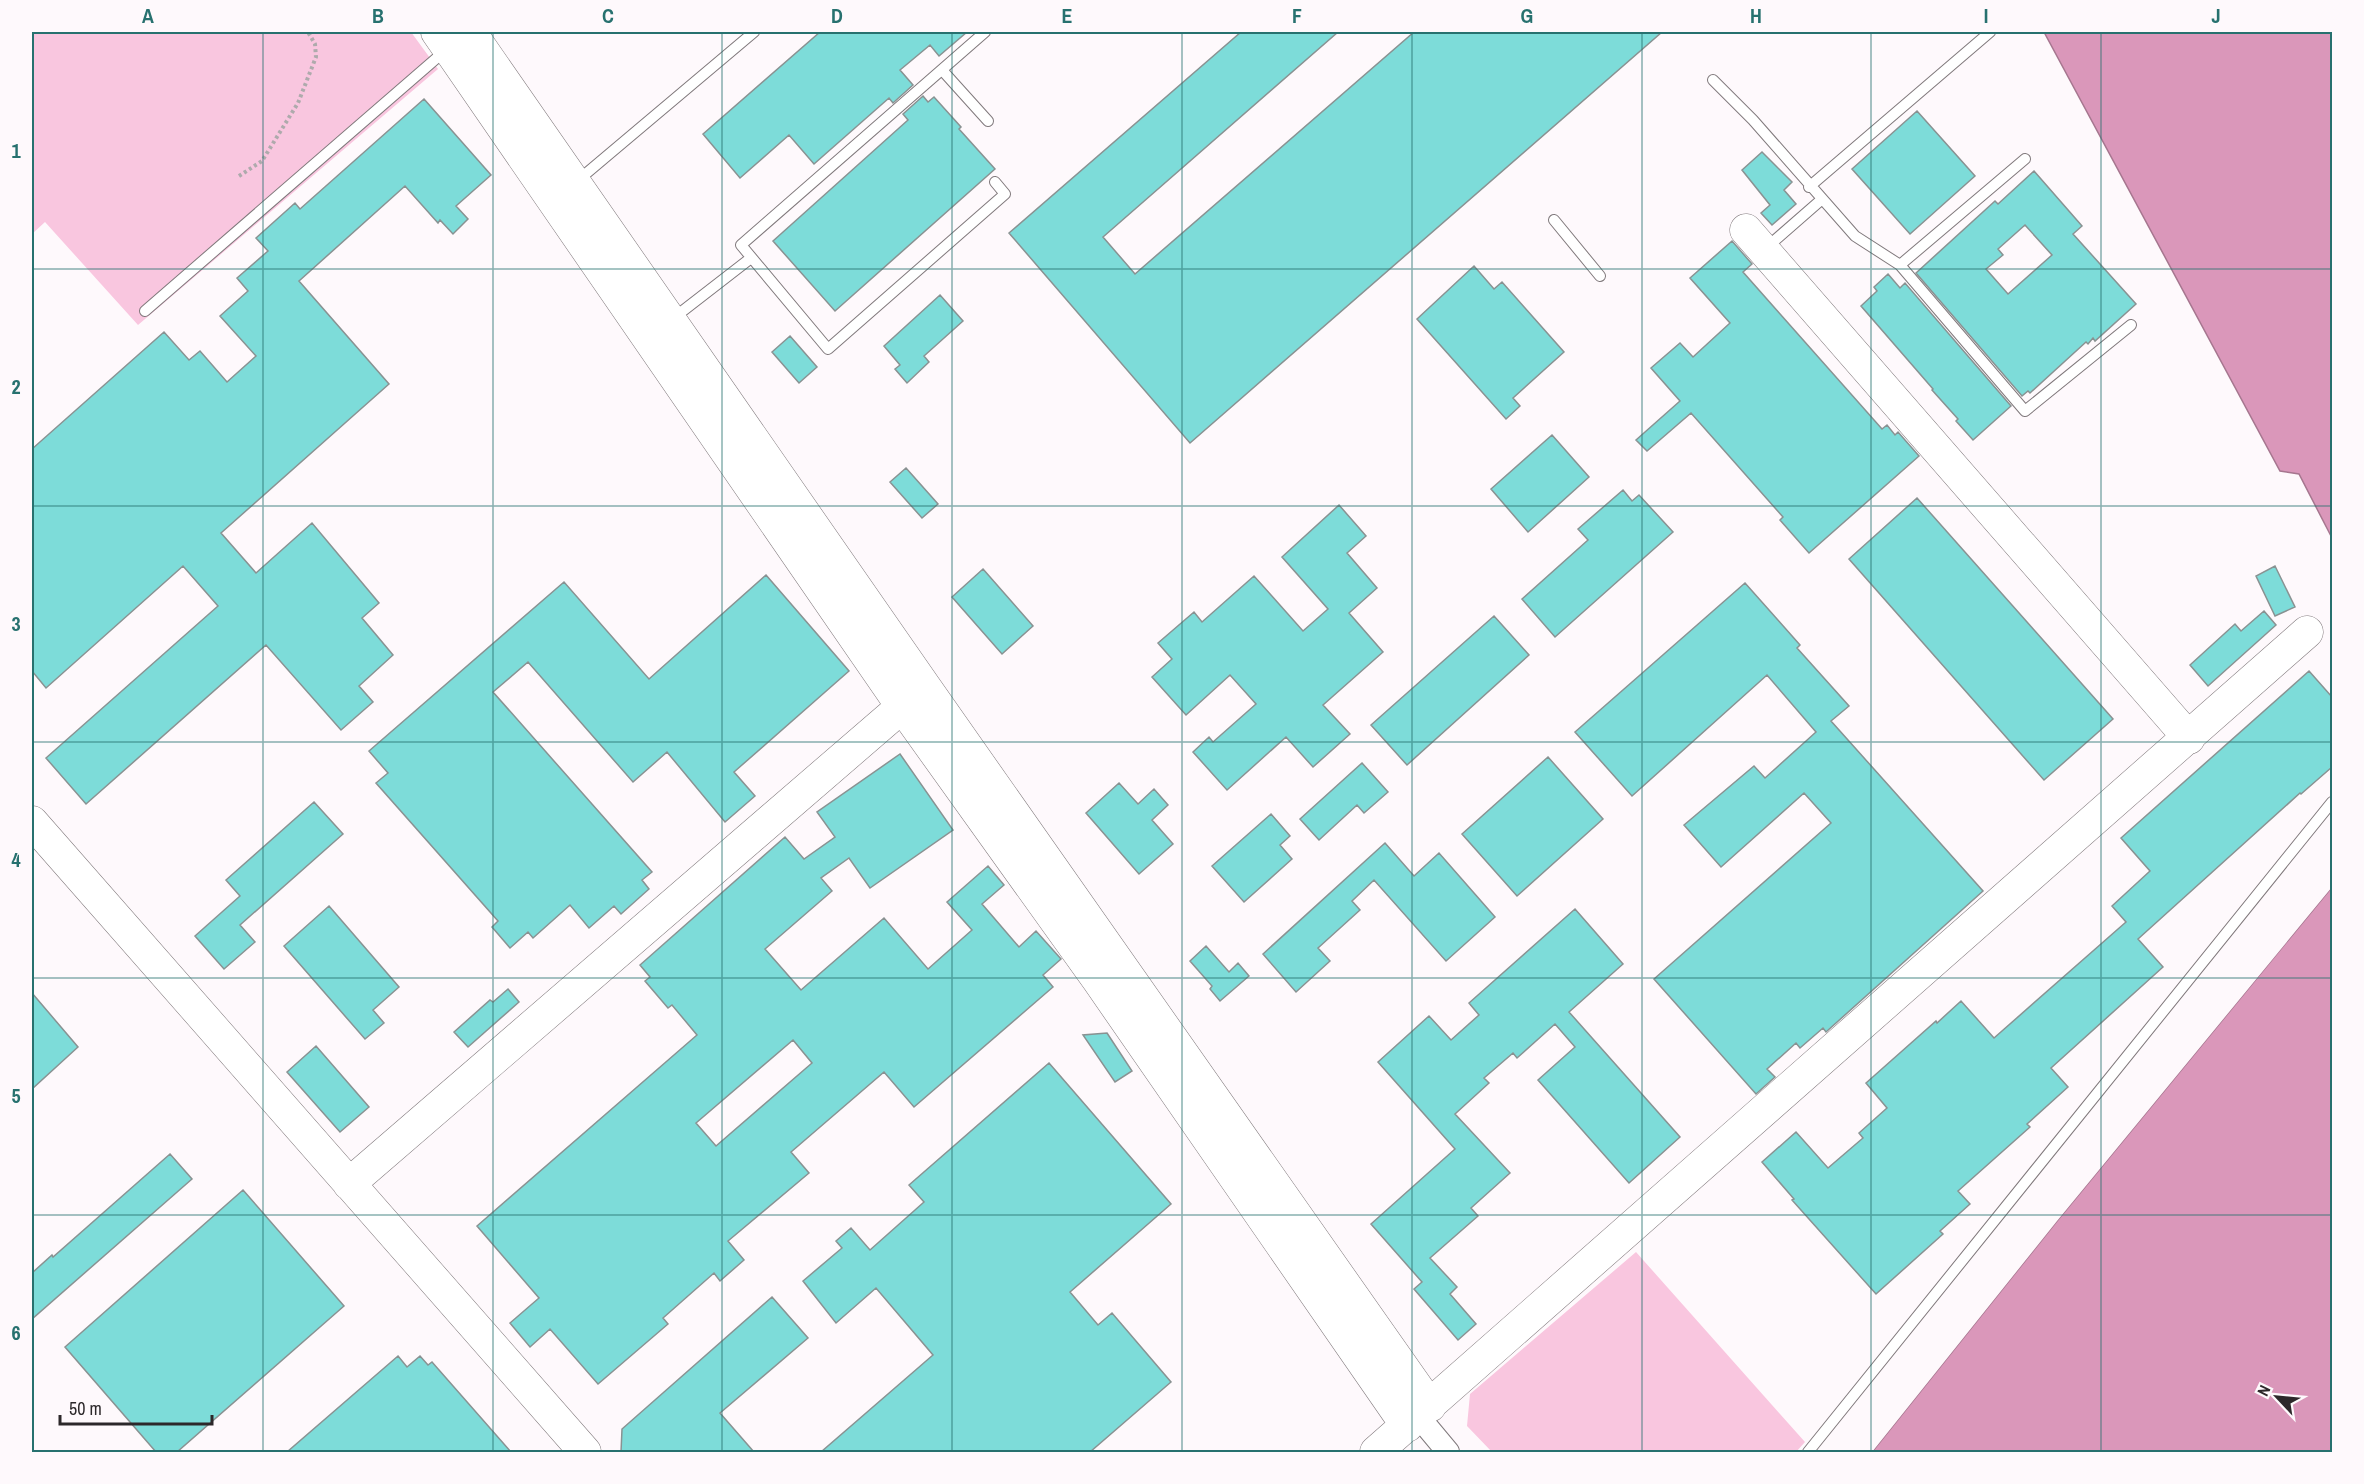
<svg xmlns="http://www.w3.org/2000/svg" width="2364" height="1484" font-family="'Archivo Narrow',sans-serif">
<rect width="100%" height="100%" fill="#fef9fc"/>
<path fill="#f9c6df" d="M32,32H411L438,69L138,325L45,222L32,234Z
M1636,1252L1805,1442L1796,1452H1492L1467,1426L1470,1394Z"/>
<path fill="#da97ba" stroke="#a6768f" stroke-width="1.5" d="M2044,32H2332V538L2299,474L2280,471Z
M2332,887V1452H1872L2057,1221Z"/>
<path fill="#fef9fc" d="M2332,884V887L2057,1221L1872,1452H1869L2055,1219Z"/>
<path fill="#7ddcd9" stroke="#899292" stroke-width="1.5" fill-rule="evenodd" d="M820,32H967L939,56L930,45L900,70L913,85L893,103L889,98L814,164L789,135L740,178L703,134Z
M1241,32H1338L1103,237L1135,274L1414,32H1662L1190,443L1009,233Z
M923,96L928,102L934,97L961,127L959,129L995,169L835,311L773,241L908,120L903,114Z
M424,99L491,175L456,206L468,219L453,234L440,220L438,223L405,186L299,281L389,384L221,533L256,573L312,523L379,603L362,618L393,655L359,686L373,702L341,730L266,645L86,804L46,758L218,606L183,566L46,688L32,671V449L164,332L189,360L200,351L227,382L256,356L220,316L248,291L237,278L268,251L256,238L295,203L300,209Z
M1917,111L1975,176L1910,234L1852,169Z
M1762,152L1792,182L1784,190L1796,204L1772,225L1761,213L1770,205L1742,170Z
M2034,171L2082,226L2073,234L2136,304L2095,341L2093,338L2088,344L2086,342L2030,393L2028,391L2022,396L1916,273L1995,201L1998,204ZM2025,225L2052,255L2008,294L1986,269L2003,255L1998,249Z
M1732,241L1752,264L1743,272L1882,429L1887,425L1895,435L1898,432L1919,456L1809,553L1780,520L1783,517L1691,413L1647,451L1636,440L1680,401L1651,368L1680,343L1693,357L1730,323L1690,278Z
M1474,266L1494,289L1502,282L1564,352L1513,398L1520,406L1506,419L1417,319Z
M1888,274L1900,288L1905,283L2011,406L1973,440L1956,421L1958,419L1932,390L1933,389L1861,306L1877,291L1874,287Z
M940,295L963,321L924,356L929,362L907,383L895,369L900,365L884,346Z
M790,336L817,367L799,383L772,352Z
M1552,435L1589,477L1528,532L1491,489Z
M906,468L938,504L922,518L890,482Z
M1623,490L1632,501L1639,495L1673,532L1555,637L1522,599L1588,540L1578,529Z
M1917,498L2113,719L2044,780L1849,559Z
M1339,505L1366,536L1347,553L1377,588L1349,613L1383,652L1323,705L1350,734L1313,767L1286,737L1227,790L1193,752L1209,737L1213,742L1256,704L1230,675L1186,715L1152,677L1172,659L1158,643L1194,612L1202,622L1254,576L1303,631L1328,609L1282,557Z
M2275,566L2295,607L2275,616L2256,576Z
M983,569L1033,626L1002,654L952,597Z
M766,575L849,671L734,772L755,796L725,822L667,752L633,782L528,662L493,692L652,872L642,880L649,889L621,914L614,906L589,928L570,905L533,938L528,932L510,948L492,927L498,921L376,783L388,773L369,751L564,582L649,679Z
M1745,583L1800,645L1797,648L1849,706L1831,721L1983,891L1826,1032L1823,1028L1800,1048L1796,1043L1767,1069L1775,1077L1756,1094L1654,979L1831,823L1804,793L1721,867L1684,825L1754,766L1765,778L1816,732L1767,675L1632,796L1575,732Z
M2264,611L2276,625L2208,686L2190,665L2235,624L2241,631Z
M1494,616L1529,655L1407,765L1371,725Z
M2309,671L2332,697V767L2301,794L2300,793L2138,939L2163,967L2051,1068L2068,1087L2027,1124L2030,1127L1958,1191L1970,1204L1940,1231L1943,1234L1876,1294L1792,1200L1794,1199L1762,1162L1796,1132L1828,1168L1863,1138L1859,1133L1887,1108L1866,1083L1936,1021L1937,1023L1961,1001L1994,1038L2126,922L2112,906L2150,871L2121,838Z
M900,754L953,830L870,888L849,858L821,878L832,891L765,949L801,990L884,918L928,969L972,930L947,902L988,866L1004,885L982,904L1019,947L1036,931L1061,959L1043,975L1053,987L914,1107L884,1072L791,1152L809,1173L728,1241L744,1260L720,1281L714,1273L663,1318L668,1324L598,1384L550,1329L530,1347L510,1323L539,1298L477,1226L697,1035L672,1005L668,1008L645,981L650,977L640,965L785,837L804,859L835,837L817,812ZM793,1040L812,1063L716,1146L696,1123Z
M1548,757L1603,819L1517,896L1462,834Z
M1362,763L1388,792L1364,813L1357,805L1319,840L1300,819Z
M1119,783L1138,804L1154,789L1168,805L1152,820L1173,844L1139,874L1086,813Z
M314,802L343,834L240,925L255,942L224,969L195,936L240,896L226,880Z
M1271,814L1290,836L1280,845L1292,859L1244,902L1212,866Z
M1385,843L1414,876L1439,853L1495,917L1446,961L1374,880L1352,901L1360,910L1318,948L1330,961L1296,992L1263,954Z
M329,906L399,987L373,1010L384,1023L365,1039L284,946Z
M1575,909L1623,964L1569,1012L1680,1137L1629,1183L1538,1080L1575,1047L1555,1024L1517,1058L1513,1053L1484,1078L1489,1083L1455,1114L1510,1173L1471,1208L1478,1216L1430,1258L1457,1287L1450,1294L1476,1324L1458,1340L1414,1289L1422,1282L1371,1224L1455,1149L1378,1062L1429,1016L1451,1040L1479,1015L1469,1003Z
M1206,946L1229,972L1238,963L1249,976L1220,1001L1210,989L1212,986L1190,961Z
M508,989L519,1002L468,1047L454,1032L490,1000L493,1002Z
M32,993L78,1047L32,1089Z
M1107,1033L1132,1071L1115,1082L1083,1035Z
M316,1046L369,1107L340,1132L287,1072Z
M1049,1063L1171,1204L1070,1292L1098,1325L1112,1313L1171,1382L1090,1452H821L933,1355L876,1288L836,1323L803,1281L842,1248L836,1241L851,1228L870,1250L924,1202L909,1185Z
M170,1154L192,1179L32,1319V1273L52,1255L53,1257Z
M243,1190L344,1306L177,1452H156L65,1347Z
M772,1297L808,1338L720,1413L754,1452H621L622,1429Z
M398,1356L407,1367L420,1356L428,1365L432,1362L511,1452H287Z"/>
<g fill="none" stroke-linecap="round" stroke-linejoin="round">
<g stroke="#80797c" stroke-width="12">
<path id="lane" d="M985,32L741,245L828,349L1005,194L995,182
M942,70L988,121
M1713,80L1753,120L1855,236L1900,265L2025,159
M576,182L754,32
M1809,187L1990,32
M1554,220L1600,276
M1766,248L1821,200
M1900,265L2025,411L2131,325
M145,311L446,50
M671,320L751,258
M1808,1452L2332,802"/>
</g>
<g stroke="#80797c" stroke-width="24">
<path id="street" d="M1418,1416L1448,1452"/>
</g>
<g stroke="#80797c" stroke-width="33">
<path id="secondary" d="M437,32L901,705L1098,980L1407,1426
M470,32L925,687L1430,1406
M1746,230L2189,738
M32,822L585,1452
M349,1184L918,693
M1376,1452L2307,632"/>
</g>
<path stroke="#aeaaac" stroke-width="4" stroke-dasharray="3 3" stroke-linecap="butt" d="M239,176L262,161L298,103L316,57L315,44L308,32"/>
<use href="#lane" stroke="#fff" stroke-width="10"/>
<use href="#street" stroke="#fff" stroke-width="22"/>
<use href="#secondary" stroke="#fff" stroke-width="32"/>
</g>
<path fill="none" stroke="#27716f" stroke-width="1.5" stroke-opacity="0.55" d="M263,32V1452M493,32V1452M722,32V1452M952,32V1452M1182,32V1452M1412,32V1452M1642,32V1452M1871,32V1452M2101,32V1452M32,269H2332M32,506H2332M32,742H2332M32,978H2332M32,1215H2332"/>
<rect width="2364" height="1484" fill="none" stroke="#fef9fc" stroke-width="66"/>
<g transform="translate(2277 1397) rotate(296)" stroke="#fef9fc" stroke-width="4.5" paint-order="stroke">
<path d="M0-4.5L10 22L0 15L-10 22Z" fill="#2c282a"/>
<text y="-9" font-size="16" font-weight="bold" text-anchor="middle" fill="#2c282a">N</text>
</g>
<path d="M60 1415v9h152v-9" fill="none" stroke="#2c282a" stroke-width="3"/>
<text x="69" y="1415" font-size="18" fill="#2c282a" stroke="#fef9fc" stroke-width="4.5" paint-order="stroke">50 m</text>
<rect x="33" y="33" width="2298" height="1418" fill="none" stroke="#27716f" stroke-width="2"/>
<g font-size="20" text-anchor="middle" font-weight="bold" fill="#27716f">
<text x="148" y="23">A</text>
<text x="378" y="23">B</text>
<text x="608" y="23">C</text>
<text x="837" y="23">D</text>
<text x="1067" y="23">E</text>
<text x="1297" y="23">F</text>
<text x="1527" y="23">G</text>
<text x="1756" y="23">H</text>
<text x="1986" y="23">I</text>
<text x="2216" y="23">J</text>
<text x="16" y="158">1</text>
<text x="16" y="394">2</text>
<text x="16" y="631">3</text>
<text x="16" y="867">4</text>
<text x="16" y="1103">5</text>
<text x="16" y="1340">6</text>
</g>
</svg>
